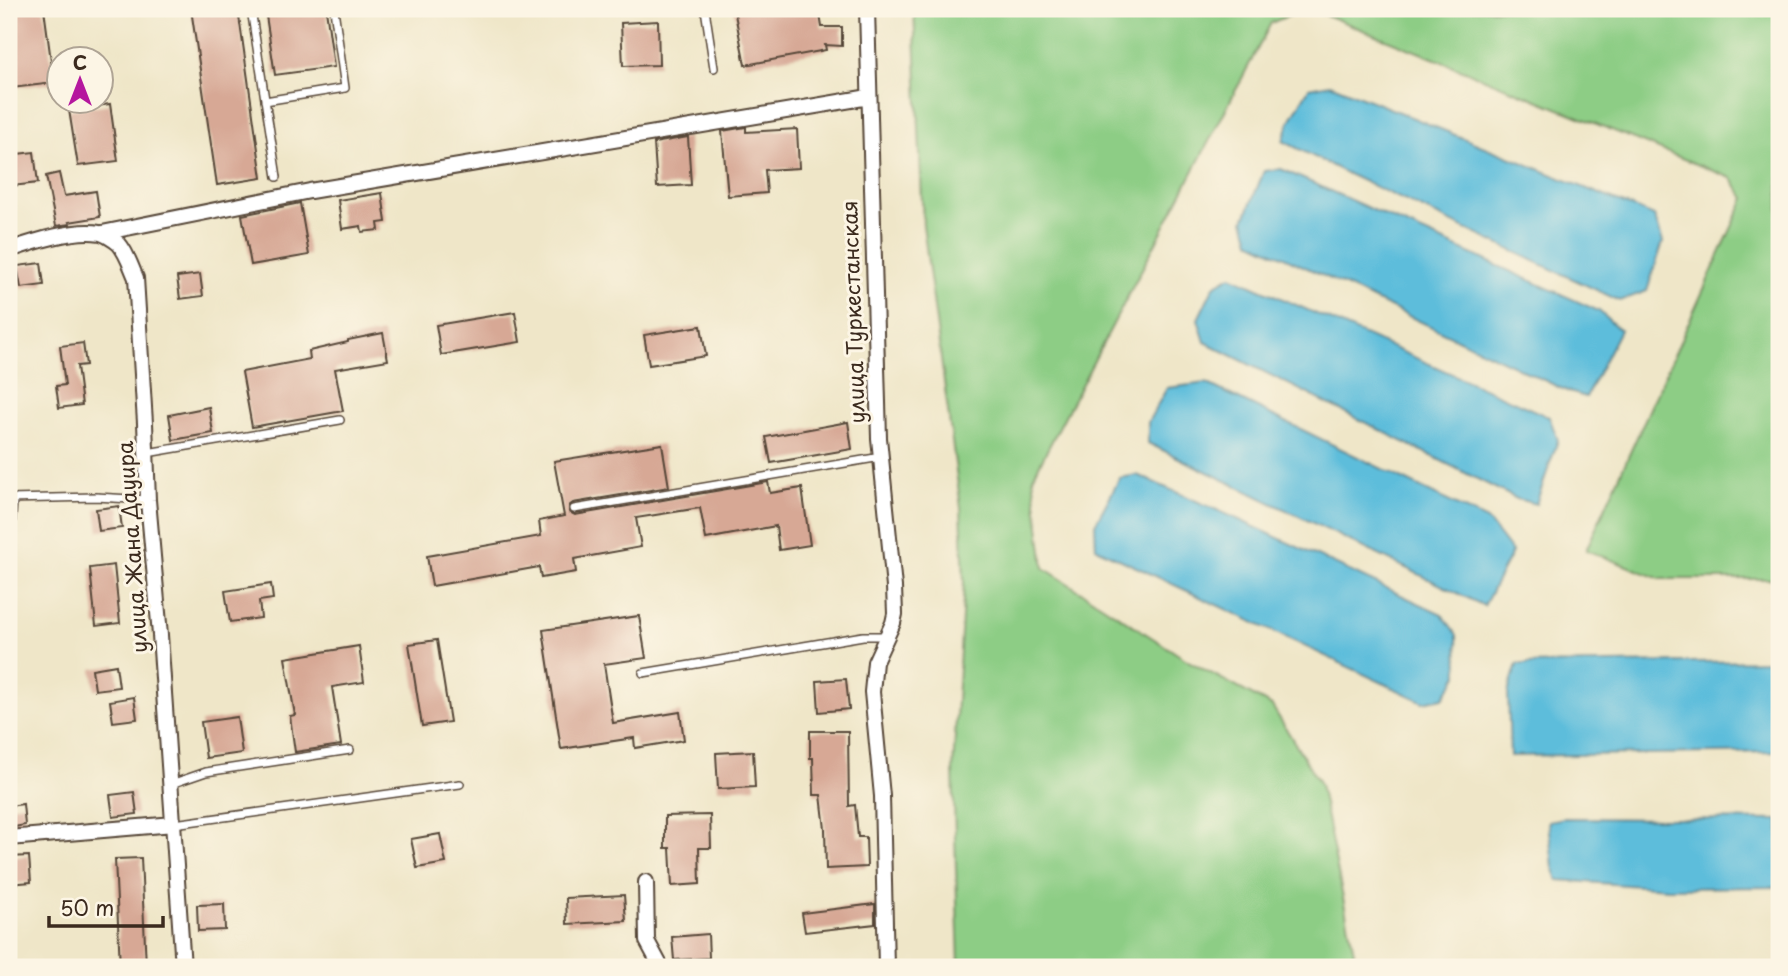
<svg xmlns="http://www.w3.org/2000/svg" width="1788" height="976" font-family="'Playpen Sans',sans-serif">
<rect width="100%" height="100%" fill="#fcf5e5"/>
<filter id="ink" filterUnits="userSpaceOnUse"><feTurbulence type="fractalNoise" baseFrequency=".0143" numOctaves="2"/><feDisplacementMap in="SourceGraphic" scale="14" xChannelSelector="R" yChannelSelector="G"/><feConvolveMatrix kernelMatrix="1 2 1 2 8 2 1 2 1" color-interpolation-filters="sRGB"/></filter>
<filter id="wash" filterUnits="userSpaceOnUse"><feTurbulence type="fractalNoise" baseFrequency=".00686" numOctaves="4" result="noise"/><feDisplacementMap in="SourceGraphic" scale="28" xChannelSelector="R" yChannelSelector="G"/><feGaussianBlur stdDeviation="1.57" result="paint"/><feColorMatrix in="noise" values="0 0 0 0 0 0 0 0 0 0 0 0 0 0 0 0 0 1.4 0 .05"/><feComposite in="paint" operator="in"/></filter>
<g filter="url(#wash)">
<rect width="100%" height="100%" fill="#efe6c8"/>
<path fill="#8dcd85" stroke="#647c52" stroke-width="2" d="M914,9H1304L1271,23L1033,477L1044,568L1190,662L1272,706L1320,784L1357,967H959L953,770L964,582L961,508L923,225Z
M1311,9H1779V579H1660L1586,550L1745,198L1731,178Z"/>
<path fill="#5dbddb" stroke="#4c747c" stroke-width="2" d="M1330,84L1654,216L1663,242L1647,291L1620,301L1350,175L1283,141L1290,121L1309,88Z
M1281,169L1599,311L1620,330L1586,397L1569,392L1250,241L1244,220L1264,171Z
M1231,276L1549,417L1558,440L1536,504L1517,499L1205,342L1198,319L1214,286Z
M1206,383L1487,520L1512,552L1484,606L1148,443V422L1167,388Z
M1137,475L1235,518L1442,614L1457,635L1458,675L1443,698L1423,702L1096,548L1095,524L1120,478Z
M1779,661V752L1510,756L1508,693L1517,664Z
M1564,818L1779,820V887L1668,888L1558,880L1553,867L1548,821Z"/>
<g id="blocks">
<path fill="#d7a895" d="M9,9H44L54,83L12,88L9,62Z
M191,9H238L262,178L217,185Z
M265,9H326L334,67L275,75Z
M734,9H819L822,27H842V46L825,45L826,50L745,65Z
M658,21L659,65L623,66L621,23Z
M110,104L118,161L78,166L69,110Z
M746,127V132L797,129L799,168L765,170L767,193L728,196L722,131Z
M688,137L691,185L657,187L654,143Z
M34,152L38,183L12,186L9,155Z
M59,173L64,196L96,191L100,217L69,222L70,224L56,226L46,176Z
M382,193L386,222L378,223L379,230L362,232L361,226L342,229L338,200Z
M300,203L309,255L251,265L242,215Z
M41,263L44,285L21,288L17,266Z
M200,274L203,296L180,299L177,277Z
M515,312L520,342L441,355L436,325Z
M701,326L706,356L649,365L644,335Z
M383,333L388,360L335,369L343,411L252,427L242,372L310,359L309,351L348,342V340Z
M83,343L86,365L77,366L82,405L59,408L56,386L65,385L60,346Z
M209,407L213,433L173,440L169,415Z
M848,422L852,449L771,463L766,437Z
M662,444L669,487L573,503L569,506V512L575,515L768,482L770,493L802,488L810,545L779,550L776,526L706,539L700,508L636,518L641,547L574,559L576,572L541,578L539,567L432,586L427,556L541,536L539,521L564,516L554,461Z
M119,506L122,528L99,531L96,509Z
M114,565L120,623L96,626L90,568Z
M271,584L273,599L259,601L261,618L230,622L225,591Z
M639,616L646,658L604,664L613,723L680,712L684,740L635,748L634,738L561,749L543,630Z
M437,640L450,722L422,726L409,644Z
M359,646L364,682L332,687L341,745L295,752L290,716L295,715L285,658Z
M116,665L119,687L95,690L92,669Z
M846,679L849,709L819,712L817,681Z
M134,697L137,719L113,722L110,701Z
M237,717L242,753L206,758L201,722Z
M810,731H848L849,806L855,805L858,837H866L867,867L826,869L825,829L821,795H814L813,758H810Z
M753,751L755,787L718,789L716,753Z
M134,792L137,814L113,817L110,795Z
M23,804L25,825L9,828V806Z
M710,815L711,848H699L700,884L672,886L670,848H665V816Z
M440,834L446,863L417,868L411,839Z
M29,856L31,882L9,884V857Z
M141,858L146,966H120L115,859Z
M624,895L626,921L567,924L566,898Z
M224,904L225,930L198,931L197,905Z
M875,904V924L805,932L802,913Z
M708,934L709,958L674,960L672,937Z"/>
</g>
</g>
<g filter="url(#ink)">
<use href="#blocks" fill-opacity="0" stroke="#564638" stroke-width="2"/>
<g fill="none" stroke-linecap="round" stroke-linejoin="round">
<g stroke="#564638" stroke-width="10">
<path id="lane" d="M251,9L277,177
M705,9L714,68
M265,101L345,88L334,9
M147,453L340,420
M9,499L96,497L148,500
M574,509L881,457
M9,570L13,499
M9,592V623
M643,673L863,636H887
M171,784L206,772L350,750
M174,824L460,784"/>
</g>
<g stroke="#564638" stroke-width="18">
<path id="street" d="M867,9L879,438L894,587L895,614L893,623L875,662L872,692L882,796L886,967
M102,233L310,191L869,97
M9,250C33,242 75,228 100,233C105,234 115,240 119,244C127,253 131,267 136,278L145,423L148,500L160,635L183,967
M9,838L174,824
M646,882L647,941L661,967"/>
</g>
<use href="#lane" stroke="#fff" stroke-width="7"/>
<use href="#street" stroke="#fff" stroke-width="14"/>
</g>
</g>
<g text-anchor="middle" stroke-width="6" stroke-linejoin="round" paint-order="stroke">
<g font-size="21" fill="#3b2a1e" stroke="#fcf5e5">
<text transform="translate(854 312) rotate(-92)" y="7">улица Туркестанская</text>
<text transform="translate(133 547) rotate(-94)" y="7">улица Жана Дауира</text>
</g>
</g>
<rect width="1788" height="976" fill="none" stroke="#fcf5e5" stroke-width="35"/>
<g transform="translate(80 80)"><circle r="33" fill="#fcf5e5" stroke="#afa495" stroke-width="2"/>
<path d="M0-5L12 26L0 18L-12 26Z" fill="#b5179e"/>
<text y="-10" font-size="19" font-weight="bold" text-anchor="middle" fill="#3b2a1e">С</text>
</g>
<path d="M49 916v10h114v-10" fill="none" stroke="#3b2a1e" stroke-width="3.5"/>
<text x="60" y="916" font-size="21" fill="#3b2a1e" stroke="#fcf5e5" stroke-width="5" paint-order="stroke">50 m</text>
</svg>
